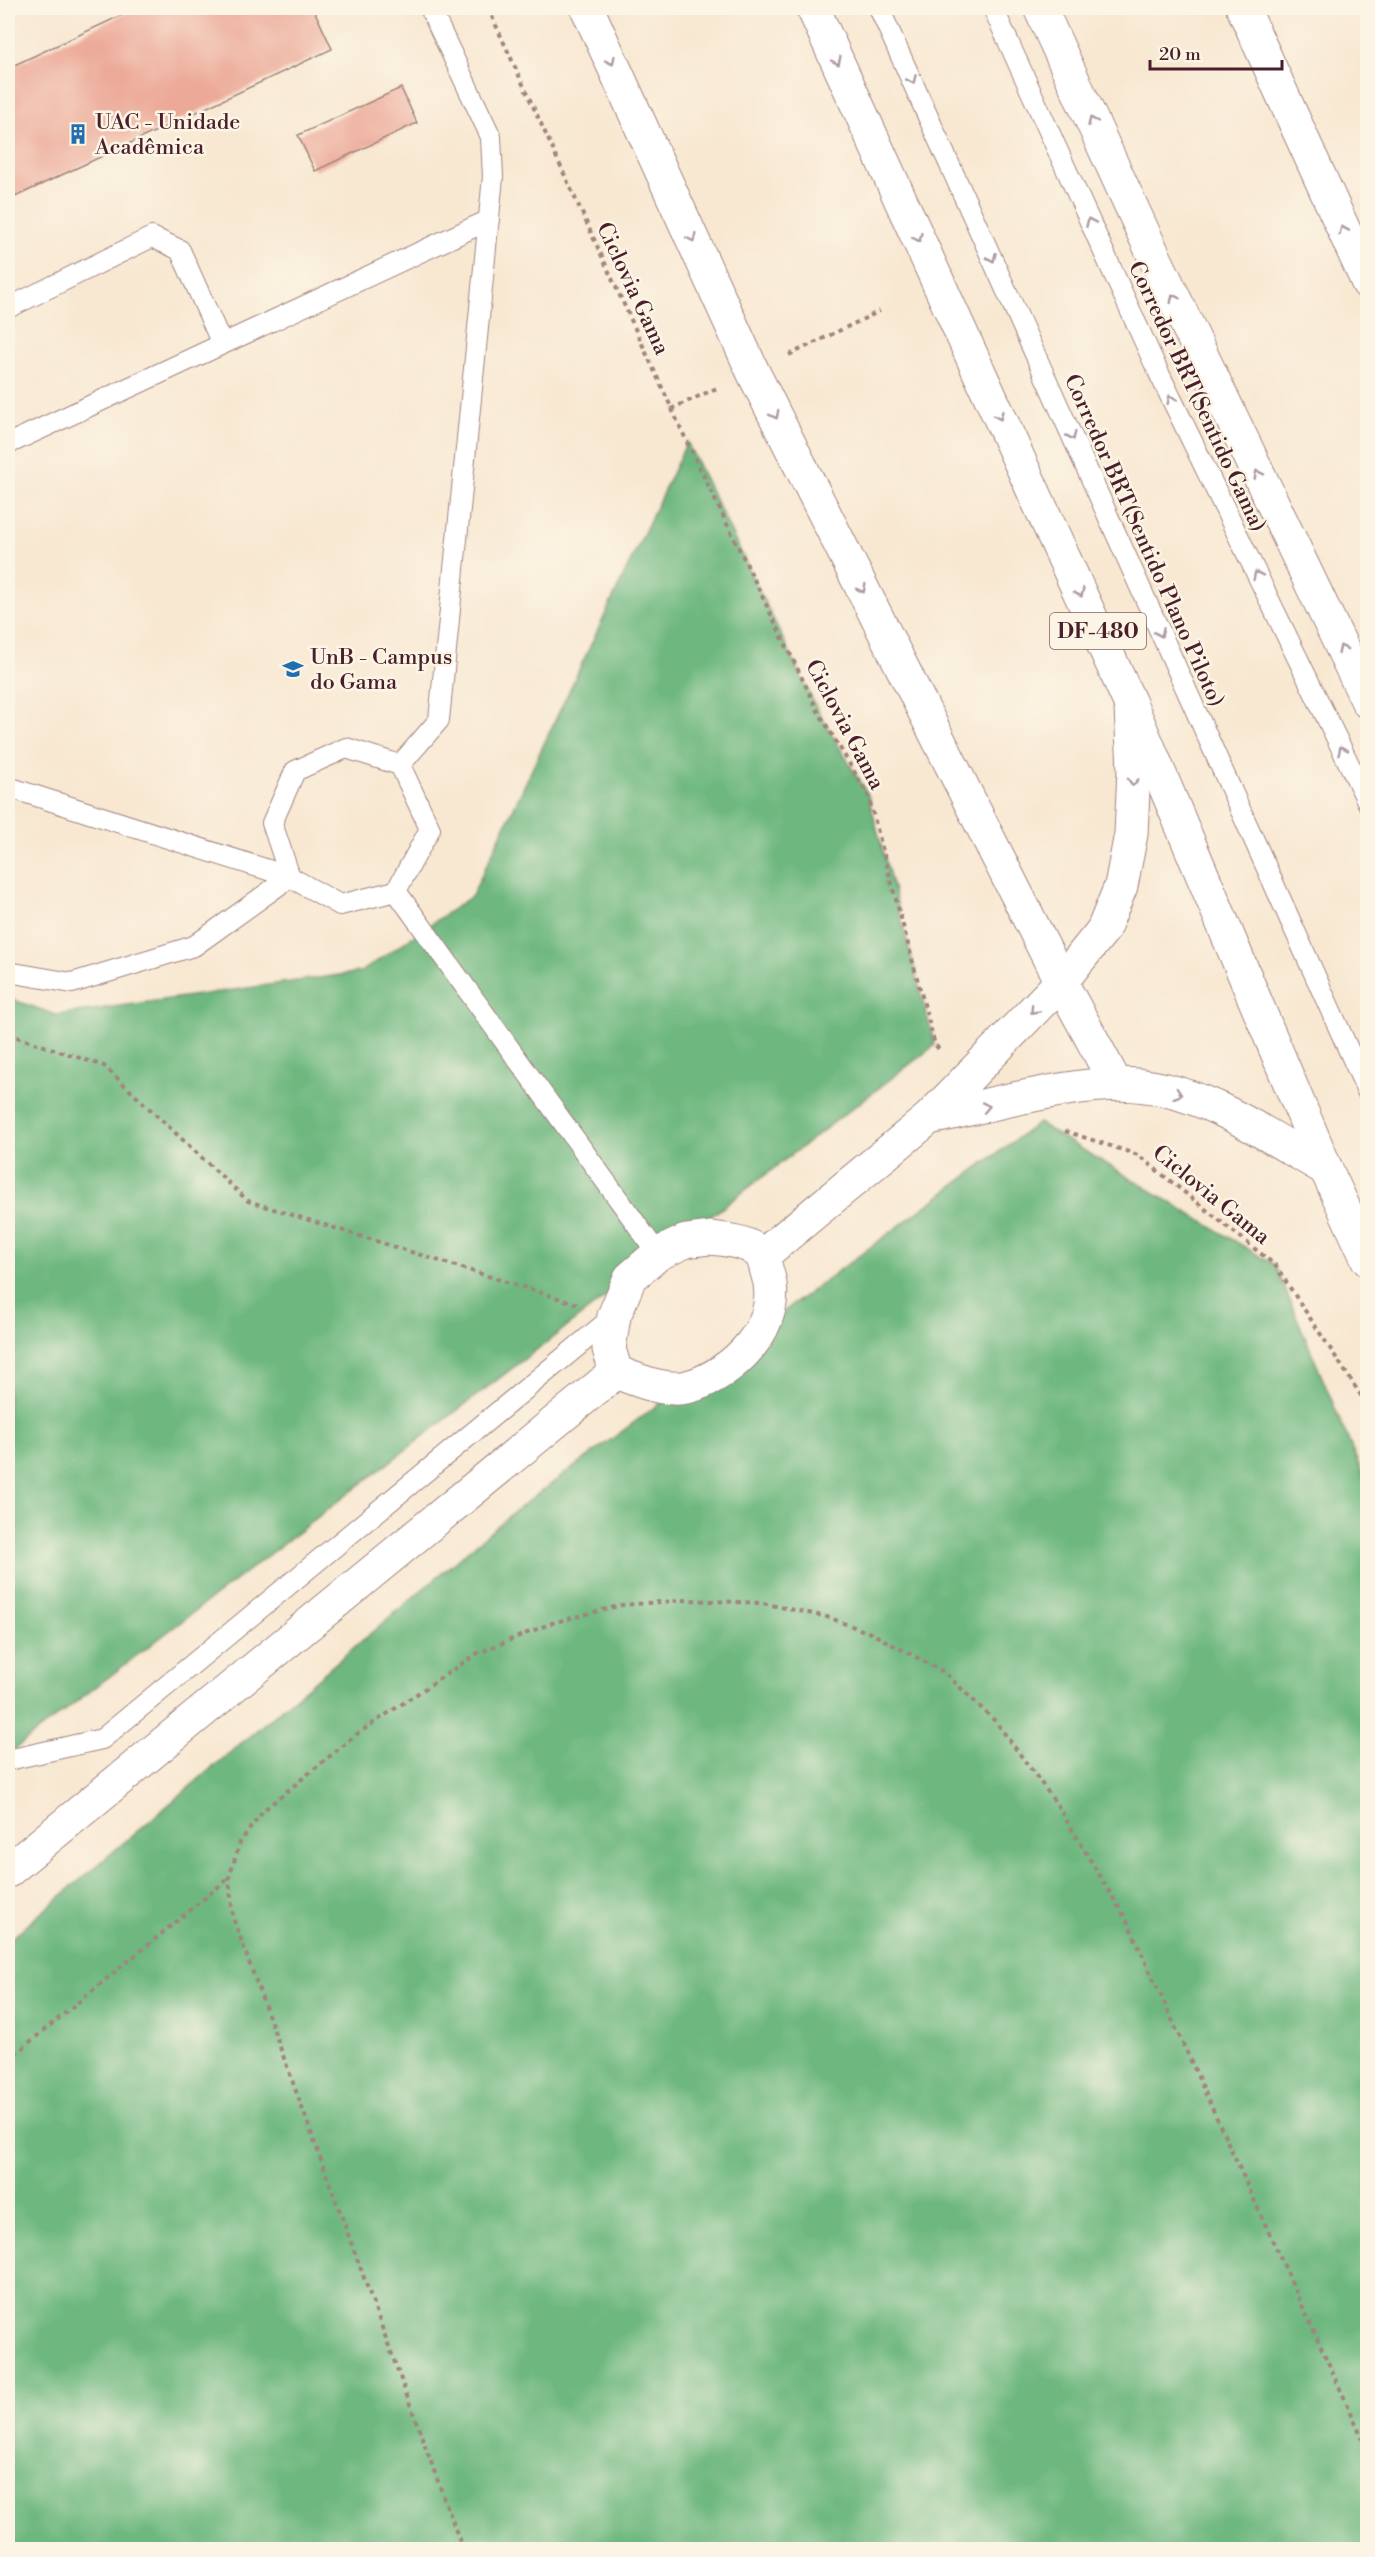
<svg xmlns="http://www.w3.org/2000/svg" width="1375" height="2557" font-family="'Libre Bodoni',serif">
<rect width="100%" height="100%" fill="#fcf5e5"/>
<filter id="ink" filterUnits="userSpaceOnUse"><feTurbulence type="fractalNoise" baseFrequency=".0167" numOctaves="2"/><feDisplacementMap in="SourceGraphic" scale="12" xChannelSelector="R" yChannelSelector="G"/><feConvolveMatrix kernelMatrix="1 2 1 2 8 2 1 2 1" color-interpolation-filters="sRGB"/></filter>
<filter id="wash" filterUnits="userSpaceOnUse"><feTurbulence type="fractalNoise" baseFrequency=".008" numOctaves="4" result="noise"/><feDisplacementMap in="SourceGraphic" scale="24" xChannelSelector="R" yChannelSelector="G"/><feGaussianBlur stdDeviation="1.35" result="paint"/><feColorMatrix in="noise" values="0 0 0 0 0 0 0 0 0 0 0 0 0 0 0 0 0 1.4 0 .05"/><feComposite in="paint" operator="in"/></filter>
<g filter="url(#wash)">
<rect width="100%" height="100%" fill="#f8e8d2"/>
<path fill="#6eb880" stroke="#5c6c56" stroke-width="1.5" d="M687,442L818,711L868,795L935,1045L8,1754V998L56,1015L361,972L472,896Z
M1038,1123L1275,1265L1367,1485V2549H8V1941L516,1510Z"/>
<g id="blocks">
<path fill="#eca998" d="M137,8H313L332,49L8,200V68Z
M401,88L417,123L315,171L298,135Z"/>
</g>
</g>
<g filter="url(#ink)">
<use href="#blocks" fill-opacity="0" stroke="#a1847e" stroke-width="1.5"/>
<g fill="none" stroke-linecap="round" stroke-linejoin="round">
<g stroke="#a1847e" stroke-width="22">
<path id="lane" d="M879,8L1368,1093
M993,8L1156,367L1368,803
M8,308L152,237L180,250L222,344
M8,444L489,220
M346,748L400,765L430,829L396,891L340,905L290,877L272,823L295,771Z
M400,765L439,720L493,177L491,137L430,8
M8,787L290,877
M396,891L658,1254
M8,972L72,983L194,946L290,877
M8,1760L102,1739L614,1316"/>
</g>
<g stroke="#a1847e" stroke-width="35">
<path id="secondary" d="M587,8L753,372L1061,982L1116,1084
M1243,8L1368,283
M929,1118C989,1106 1086,1077 1145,1086C1211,1095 1269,1137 1326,1169
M710,1238C727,1240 749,1241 761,1255C764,1259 766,1268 767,1272C785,1323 734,1375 687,1387C664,1392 637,1380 616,1372L609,1349L614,1316L630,1278L658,1254L686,1241Z
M762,1256L929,1118L1061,982L1103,930L1121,886L1131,834L1134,770L1131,708
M8,1871L616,1372"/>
</g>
<g stroke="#a1847e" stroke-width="35">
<path id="primary" d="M813,8L1130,703L1326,1169L1368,1260
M1040,8L1155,258L1368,702"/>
</g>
<path stroke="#a1847e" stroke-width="4" stroke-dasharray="4.5 4.5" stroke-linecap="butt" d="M488,8L687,442L818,711L868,795L935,1045L941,1051
M789,355L880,311
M671,409L717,388
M8,1034L104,1066L248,1201L577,1304
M1065,1131L1138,1155L1275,1265L1368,1406
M8,2060L229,1878
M463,2550L233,1918L229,1878L240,1842L264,1810L357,1734L478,1653L552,1623L622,1605L687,1600L762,1603L827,1617L873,1634L944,1672L996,1722L1056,1803L1127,1921L1368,2450"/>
<use href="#lane" stroke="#fff" stroke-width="20"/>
<use href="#secondary" stroke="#fff" stroke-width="33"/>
<use href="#primary" stroke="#fff" stroke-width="33"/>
</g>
<defs><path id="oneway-chevron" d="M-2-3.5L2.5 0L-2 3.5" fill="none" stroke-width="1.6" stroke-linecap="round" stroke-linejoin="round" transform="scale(1.5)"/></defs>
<g stroke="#ae9aa0">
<use href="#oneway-chevron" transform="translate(611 61) rotate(65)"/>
<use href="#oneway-chevron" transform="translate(837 61) rotate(65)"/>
<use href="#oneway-chevron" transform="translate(912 80) rotate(66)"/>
<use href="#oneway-chevron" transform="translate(1092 121) rotate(-115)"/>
<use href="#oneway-chevron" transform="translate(1090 222) rotate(-114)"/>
<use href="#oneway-chevron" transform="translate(1343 230) rotate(-114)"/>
<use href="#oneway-chevron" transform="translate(692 238) rotate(65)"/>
<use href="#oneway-chevron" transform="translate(918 238) rotate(65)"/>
<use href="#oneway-chevron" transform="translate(992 258) rotate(66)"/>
<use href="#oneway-chevron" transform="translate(1174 298) rotate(-116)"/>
<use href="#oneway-chevron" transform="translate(1171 399) rotate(-116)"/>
<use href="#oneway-chevron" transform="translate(775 415) rotate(63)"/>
<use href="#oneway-chevron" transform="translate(999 416) rotate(65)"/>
<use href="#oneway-chevron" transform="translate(1072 436) rotate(66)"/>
<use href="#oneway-chevron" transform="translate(1258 474) rotate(-116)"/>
<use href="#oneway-chevron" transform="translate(1257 575) rotate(-116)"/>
<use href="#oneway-chevron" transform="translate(862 589) rotate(63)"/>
<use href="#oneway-chevron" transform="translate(1080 593) rotate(65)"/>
<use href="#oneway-chevron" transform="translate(1160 633) rotate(66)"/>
<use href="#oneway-chevron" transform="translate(1342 649) rotate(-116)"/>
<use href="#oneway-chevron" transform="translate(1342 750) rotate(-116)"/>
<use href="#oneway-chevron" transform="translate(1133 782) rotate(93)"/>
<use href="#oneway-chevron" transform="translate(1034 1010) rotate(133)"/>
<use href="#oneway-chevron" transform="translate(1178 1094) rotate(18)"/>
<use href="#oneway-chevron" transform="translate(986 1107) rotate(-11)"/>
</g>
</g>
<defs>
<g id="building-bare" transform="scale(1.62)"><path d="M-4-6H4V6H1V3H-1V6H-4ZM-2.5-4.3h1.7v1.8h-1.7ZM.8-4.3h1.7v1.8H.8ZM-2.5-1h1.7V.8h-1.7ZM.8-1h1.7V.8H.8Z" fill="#1f6fb2" stroke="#fcf5e5" stroke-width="2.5" paint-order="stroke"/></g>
<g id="university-bare" transform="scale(1.62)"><path d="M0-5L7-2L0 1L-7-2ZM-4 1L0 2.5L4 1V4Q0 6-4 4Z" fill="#1f6fb2" stroke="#fcf5e5" stroke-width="2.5" paint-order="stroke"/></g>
</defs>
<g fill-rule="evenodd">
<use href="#building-bare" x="78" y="134"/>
<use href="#university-bare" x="293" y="669"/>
</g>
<g text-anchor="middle" stroke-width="5" stroke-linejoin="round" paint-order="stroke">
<rect fill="#fcf5e5" stroke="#7f5f63" stroke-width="1.5" x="1050" y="613" width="96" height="36" rx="4.5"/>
<g font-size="21" font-weight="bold" fill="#4a1f2b">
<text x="1098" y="638">DF-480</text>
</g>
<g font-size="22" fill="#4a1f2b" stroke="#fcf5e5" text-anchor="start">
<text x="95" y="129">UAC - Unidade<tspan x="95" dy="25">Acadêmica</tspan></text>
<text x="310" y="664">UnB - Campus<tspan x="310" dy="25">do Gama</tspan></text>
</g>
<g font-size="22" fill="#4a1f2b" stroke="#fcf5e5">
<text transform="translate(634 288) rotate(65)" y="8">Ciclovia Gama</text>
<text transform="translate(1198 396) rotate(65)" y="8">Corredor BRT(Sentido Gama)</text>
<text transform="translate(1145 540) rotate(66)" y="8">Corredor BRT(Sentido Plano Piloto)</text>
<text transform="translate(846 724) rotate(62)" y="8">Ciclovia Gama</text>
<text transform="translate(1212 1194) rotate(39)" y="8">Ciclovia Gama</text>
</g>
</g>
<rect width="1375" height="2557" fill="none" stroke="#fcf5e5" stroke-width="30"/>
<path d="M1150 60v9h132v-9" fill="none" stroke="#4a1f2b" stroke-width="3"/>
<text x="1159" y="60" font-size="18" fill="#4a1f2b" stroke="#fcf5e5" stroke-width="4.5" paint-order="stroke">20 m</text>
</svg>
